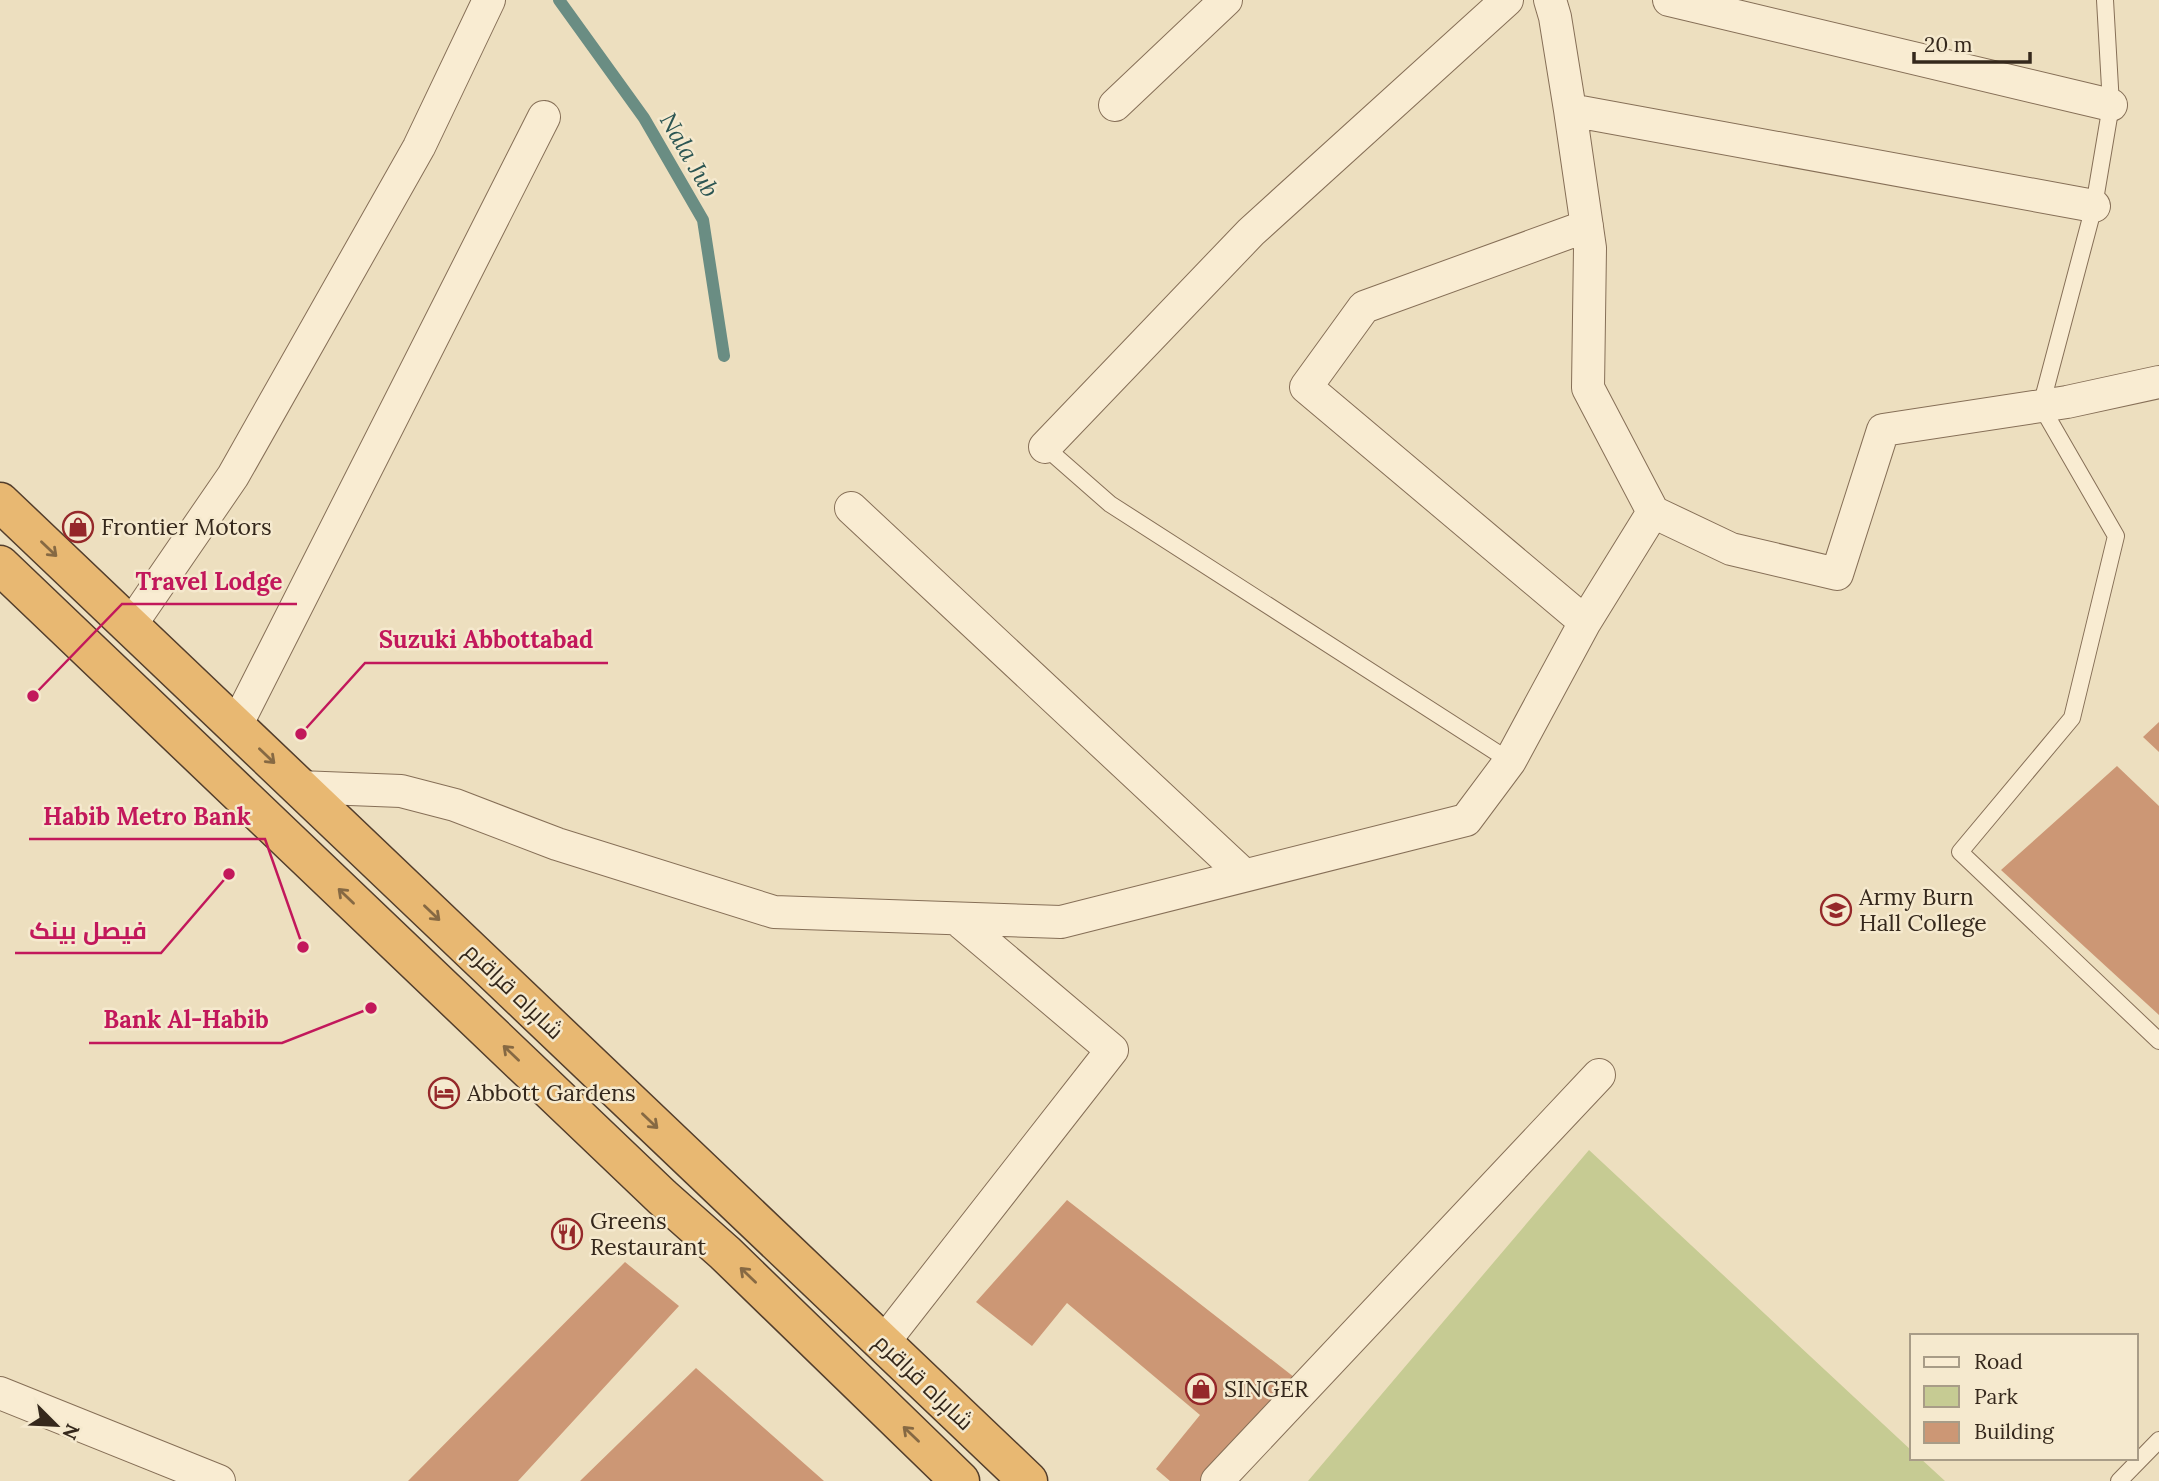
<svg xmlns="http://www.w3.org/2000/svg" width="2159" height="1481" font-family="Lora,Cairo,serif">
<rect width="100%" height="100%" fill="#eddfbf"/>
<path fill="#c6cb93" d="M1589,1150L1912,1451V1458H1920L1945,1481H1308Z"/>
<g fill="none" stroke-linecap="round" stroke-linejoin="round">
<path stroke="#6a8d83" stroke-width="12" d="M559,0L644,118L703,220L724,356"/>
</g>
<path fill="#cc9775" d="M2159,722V752L2143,737Z
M2117,766L2159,806V1015L2001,870Z
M1067,1200L1308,1388L1232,1481H1170L1156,1469L1200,1415L1067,1303L1032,1346L976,1302Z
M625,1262L679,1306L518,1481H408Z
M696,1368L824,1481H580Z"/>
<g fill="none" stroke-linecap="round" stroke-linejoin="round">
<g stroke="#866f57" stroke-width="18">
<path id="service" d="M2105,0L2111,105L2094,206L2041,406L2116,536L2072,718L1960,852L2159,1041
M1045,447L1110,504L1510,761
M2119,1481L2159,1440"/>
</g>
<g stroke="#866f57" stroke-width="34">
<path id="minor" d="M1669,0L2111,105
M1115,105L1226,0
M1570,110L2094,206
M1045,447L1251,232L1507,0
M851,508L1244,875
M1653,512L1731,549L1837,574L1883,430L2067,402L2159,382
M1585,622L1306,387L1364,307L1587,226
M130,626L233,476L419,147L489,0
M236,726L544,117
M299,787L401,791L455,805L557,844L774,912L1061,922L1466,820L1510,761L1585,622L1653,512L1588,388L1590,248L1570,110L1555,17L1550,0
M883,1343L1112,1050L957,919
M0,1393L219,1481
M1217,1481L1599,1075"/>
</g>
<g stroke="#533e2c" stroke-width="41">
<path id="trunk" d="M0,502L1028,1481
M0,565L662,1197L725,1253L960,1481"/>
</g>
<use href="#service" stroke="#f9ecd2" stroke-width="16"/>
<use href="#minor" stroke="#f9ecd2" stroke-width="32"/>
<use href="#trunk" stroke="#e8b872" stroke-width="38"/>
</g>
<defs><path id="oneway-shaft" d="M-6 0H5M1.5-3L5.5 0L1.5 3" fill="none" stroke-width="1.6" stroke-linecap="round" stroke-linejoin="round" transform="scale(1.75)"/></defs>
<g stroke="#866943">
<use href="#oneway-shaft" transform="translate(49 549) rotate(44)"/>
<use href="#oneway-shaft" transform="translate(267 756) rotate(44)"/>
<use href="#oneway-shaft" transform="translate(346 896) rotate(-136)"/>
<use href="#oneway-shaft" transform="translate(432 913) rotate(44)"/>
<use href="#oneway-shaft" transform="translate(511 1053) rotate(-136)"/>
<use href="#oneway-shaft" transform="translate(650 1121) rotate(44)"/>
<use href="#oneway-shaft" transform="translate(748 1275) rotate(-136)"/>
<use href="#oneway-shaft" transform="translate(911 1434) rotate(-136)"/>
</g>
<defs>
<g id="shop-ring" transform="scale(1.575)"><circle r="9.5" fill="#f5e9ce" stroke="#95282a" stroke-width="1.5"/><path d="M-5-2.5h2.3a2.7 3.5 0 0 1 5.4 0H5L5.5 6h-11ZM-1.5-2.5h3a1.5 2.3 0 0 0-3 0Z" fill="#95282a"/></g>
<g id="university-ring" transform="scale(1.575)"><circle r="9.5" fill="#f5e9ce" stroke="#95282a" stroke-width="1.5"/><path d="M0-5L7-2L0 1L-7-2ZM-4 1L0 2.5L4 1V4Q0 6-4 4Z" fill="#95282a"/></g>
<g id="hotel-ring" transform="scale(1.575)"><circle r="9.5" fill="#f5e9ce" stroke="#95282a" stroke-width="1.5"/><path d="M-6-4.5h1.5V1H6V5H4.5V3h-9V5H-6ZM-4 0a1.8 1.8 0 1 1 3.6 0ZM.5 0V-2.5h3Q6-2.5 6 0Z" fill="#95282a"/></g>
<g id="restaurant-ring" transform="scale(1.575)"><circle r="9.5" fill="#f5e9ce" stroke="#95282a" stroke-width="1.5"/><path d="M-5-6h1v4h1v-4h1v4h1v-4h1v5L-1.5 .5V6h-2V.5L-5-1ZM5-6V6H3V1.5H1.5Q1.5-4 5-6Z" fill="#95282a"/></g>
</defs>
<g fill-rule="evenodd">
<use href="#shop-ring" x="78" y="527"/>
<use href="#university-ring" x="1836" y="910"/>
<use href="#hotel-ring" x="444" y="1093"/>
<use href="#restaurant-ring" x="567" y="1234"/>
<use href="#shop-ring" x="1201" y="1389"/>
</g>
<g text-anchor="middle" stroke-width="5" stroke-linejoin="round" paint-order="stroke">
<g font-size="23" fill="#35281c" stroke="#f5e9ce" text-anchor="start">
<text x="101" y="535">Frontier Motors</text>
<text x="1859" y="905">Army Burn<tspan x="1859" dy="26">Hall College</tspan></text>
<text x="467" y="1101">Abbott Gardens</text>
<text x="590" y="1229">Greens<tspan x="590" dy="26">Restaurant</tspan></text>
<text x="1224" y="1397">SINGER</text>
</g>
<g font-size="23" fill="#35281c" stroke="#f5e9ce">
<text transform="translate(514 991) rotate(44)" y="8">شاہراہ قراقرم</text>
<text transform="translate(924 1382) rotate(44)" y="8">شاہراہ قراقرم</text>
</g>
<g font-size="24" font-style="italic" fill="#2b5552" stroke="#f5e9ce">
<text transform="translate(689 155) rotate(60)" y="8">Nala Jub</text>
</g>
</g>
<path fill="none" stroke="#c2185b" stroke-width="2.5" d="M33 696L122 604H297M301 734L365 663H608M303 947L265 839H29M229 874L161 953H15M371 1008L282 1043H89"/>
<g fill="#c2185b" stroke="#f5e9ce" stroke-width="2.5">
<circle cx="33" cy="696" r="7"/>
<circle cx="301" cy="734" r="7"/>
<circle cx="303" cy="947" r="7"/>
<circle cx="229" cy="874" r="7"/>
<circle cx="371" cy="1008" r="7"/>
</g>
<g font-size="24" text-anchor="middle" font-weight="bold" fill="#c2185b" stroke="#f5e9ce" stroke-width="5" stroke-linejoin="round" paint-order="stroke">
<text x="209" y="590">Travel Lodge</text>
<text x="486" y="648">Suzuki Abbottabad</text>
<text x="147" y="825">Habib Metro Bank</text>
<text x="88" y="939">فیصل بینک</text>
<text x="186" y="1028">Bank Al-Habib</text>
</g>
<rect x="1910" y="1334" width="228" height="126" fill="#f5e9ce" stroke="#a89c87" stroke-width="2"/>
<rect x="1924" y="1357" width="35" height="10" fill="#f9ecd2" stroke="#a89c87" stroke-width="2"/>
<text x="1974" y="1369" font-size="21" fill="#35281c">Road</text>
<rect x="1924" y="1386" width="35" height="21" fill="#c6cb93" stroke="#a89c87" stroke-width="2"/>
<text x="1974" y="1404" font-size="21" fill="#35281c">Park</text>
<rect x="1924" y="1422" width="35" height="21" fill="#cc9775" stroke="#a89c87" stroke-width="2"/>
<text x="1974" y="1439" font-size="21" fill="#35281c">Building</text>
<g transform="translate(56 1425) rotate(114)" stroke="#f5e9ce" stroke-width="5" paint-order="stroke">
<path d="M0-5L12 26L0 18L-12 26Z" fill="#35281c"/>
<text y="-10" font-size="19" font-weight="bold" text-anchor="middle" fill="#35281c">N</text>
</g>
<path d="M1914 52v10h116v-10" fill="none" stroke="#35281c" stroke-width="3.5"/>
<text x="1924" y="52" font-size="21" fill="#35281c" stroke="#f5e9ce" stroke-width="5" paint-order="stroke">20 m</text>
</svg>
